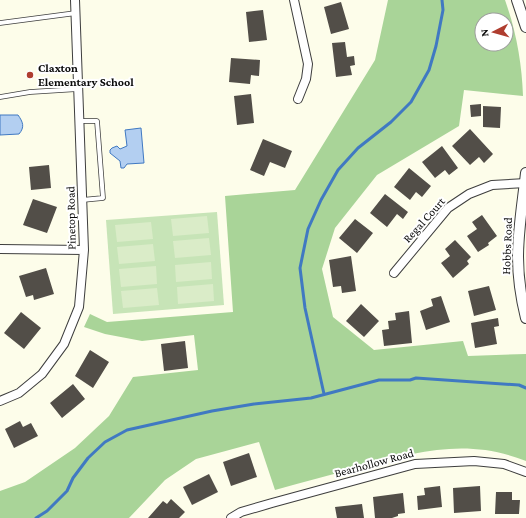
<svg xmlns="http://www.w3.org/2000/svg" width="526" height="518" font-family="'Crimson Pro',serif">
<rect width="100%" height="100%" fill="#fdfdea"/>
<path fill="#c7e4b7" d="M217,212L224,305L113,314L106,220Z"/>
<path fill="#a9d498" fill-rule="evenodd" d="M388,0H505C516,31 522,63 523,96L464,90L459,126L377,175L335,228L322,269L333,317L374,350L463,341L468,356L526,354V461C468,438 419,451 361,467C332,474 304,482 275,490L259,442L196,459L165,480L129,518H0V491L25,482L75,448L109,416L133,377L198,370L194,335L142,341L105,334L84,327L90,314L107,322L233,312L225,196L295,190L375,60ZM482,20H506V44H482Z"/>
<path fill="#daecc8" d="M207,216L209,233L173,236L171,219Z
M151,222L153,239L117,242L115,225Z
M209,238L211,255L175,258L173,241Z
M153,244L155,261L119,264L117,247Z
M211,262L212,279L176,282L175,265Z
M156,266L157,284L121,287L119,269Z
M213,284L214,301L178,304L177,287Z
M157,288L159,305L123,308L121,291Z"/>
<path fill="#b3cff1" stroke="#4079c2" d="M0,115H18C23,122 25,127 19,134L0,135Z
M141,128L144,163L127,164L124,168H121L120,161L110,153V150L112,148L117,146L120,149L127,146L125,130Z"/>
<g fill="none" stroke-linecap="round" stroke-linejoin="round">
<path stroke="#4079c2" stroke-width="3" d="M324,394L305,308L300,268L308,229L321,200L338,170L358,148L391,122L411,102L429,70L436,46L443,10L442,0
M36,518L47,511L67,491L73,478L88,458L105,442L127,430L212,411L254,404L311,398L379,380H410L416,378L519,385L526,388"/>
</g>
<path fill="#524e48" d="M341,2L349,29L331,34L324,7Z
M263,10L267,40L249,42L246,12Z
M345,42L347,57L354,56L355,65L350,66L352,75L336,77L332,43Z
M231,58L260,60L259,76L251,75L250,84L229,82Z
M251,94L254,123L237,125L234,96Z
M481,104V116L471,117L470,105Z
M483,106L501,107L500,128L483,127Z
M470,129L493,154L484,163L479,157L470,165L452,146Z
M263,139L292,151L285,168L270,162L264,176L250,170Z
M442,146L458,168L449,175L445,170L435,178L422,162Z
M49,165L51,188L31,190L29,167Z
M409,168L431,186L422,197L416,192L410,200L394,187Z
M385,194L408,212L403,219L397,214L387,227L370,213Z
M33,199L57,207L47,233L23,225Z
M482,215L497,236L488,243L489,245L478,252L467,236L477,229L472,222Z
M355,219L373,233L357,253L339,238Z
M455,240L471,257L467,261L469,264L453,278L441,263L450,256L445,249Z
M351,256L356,291L342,293L341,286L333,287L329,260Z
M46,268L54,294L34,300L33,295L26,297L19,276Z
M489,286L496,310L474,316L468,291Z
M441,296L450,322L426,330L420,311L433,306L431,299Z
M361,304L379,321L364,337L346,321Z
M409,311L412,343L384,346L382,330L389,329L388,321L396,320L395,313Z
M21,312L41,328L24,349L4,333Z
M498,318L499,326L494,327L497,344L475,348L471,323Z
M185,341L188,368L164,371L161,344Z
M90,350L109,362L93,388L75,376Z
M73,384L85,399L62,418L50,403Z
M20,421L23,427L31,423L38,436L14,448L5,429Z
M249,453L257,477L231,486L223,462Z
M209,474L218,492L192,505L183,487Z
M440,486L442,507L418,510L417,496L425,495L424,488Z
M480,486L481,511L454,513L453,488Z
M496,492H512V500H520L519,514H495Z
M403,493L405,513L398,514V516L392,518H375L373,497Z
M171,499L185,512L179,518H148L163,501L167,504Z
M362,504L364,518H337L335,507Z"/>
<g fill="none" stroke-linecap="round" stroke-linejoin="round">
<g stroke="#3e3e3e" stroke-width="5.5">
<path id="service" d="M0,23L76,13
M0,97L30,92L78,89
M80,121H97L103,198L82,200"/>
</g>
<g stroke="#3e3e3e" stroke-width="10">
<path id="minor" d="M294,0L308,64L306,79L298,99
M0,249L84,250
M394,273L448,208L469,194L492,185L526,183
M0,401L19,393L42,374L64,344L79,307L84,250L75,0
M231,518L241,512L272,503L415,464L474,461L504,464L526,472"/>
</g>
<g stroke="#3e3e3e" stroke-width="12">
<path id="tertiary" d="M517,0L526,27
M526,173C523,201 518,229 518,257C518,278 521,298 526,318"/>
</g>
<use href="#service" stroke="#fff" stroke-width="4"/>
<use href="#minor" stroke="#fff" stroke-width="8"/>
<use href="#tertiary" stroke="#fff" stroke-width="10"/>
</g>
<circle fill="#af3d2f" stroke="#fff" stroke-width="1.5" cx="30" cy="75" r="4"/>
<g text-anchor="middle" stroke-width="4" stroke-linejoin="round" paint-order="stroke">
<g font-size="12" font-weight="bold" fill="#0b0b0b" stroke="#fff" text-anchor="start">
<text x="38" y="72">Claxton<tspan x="38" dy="14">Elementary School</tspan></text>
</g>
<g font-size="12" fill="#0b0b0b" stroke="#fff">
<text transform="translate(71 218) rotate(-91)" y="4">Pinetop Road</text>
<text transform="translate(424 220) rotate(-48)" y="4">Regal Court</text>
<text transform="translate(507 246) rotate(-88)" y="4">Hobbs Road</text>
<text transform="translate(374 463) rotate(-15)" y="4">Bearhollow Road</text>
</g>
</g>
<g transform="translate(494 32) rotate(264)"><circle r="19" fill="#ffffff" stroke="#9d9d9d"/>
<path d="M0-3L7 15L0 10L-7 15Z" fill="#af3d2f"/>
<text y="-6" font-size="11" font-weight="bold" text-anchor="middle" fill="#0b0b0b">N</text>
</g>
</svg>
